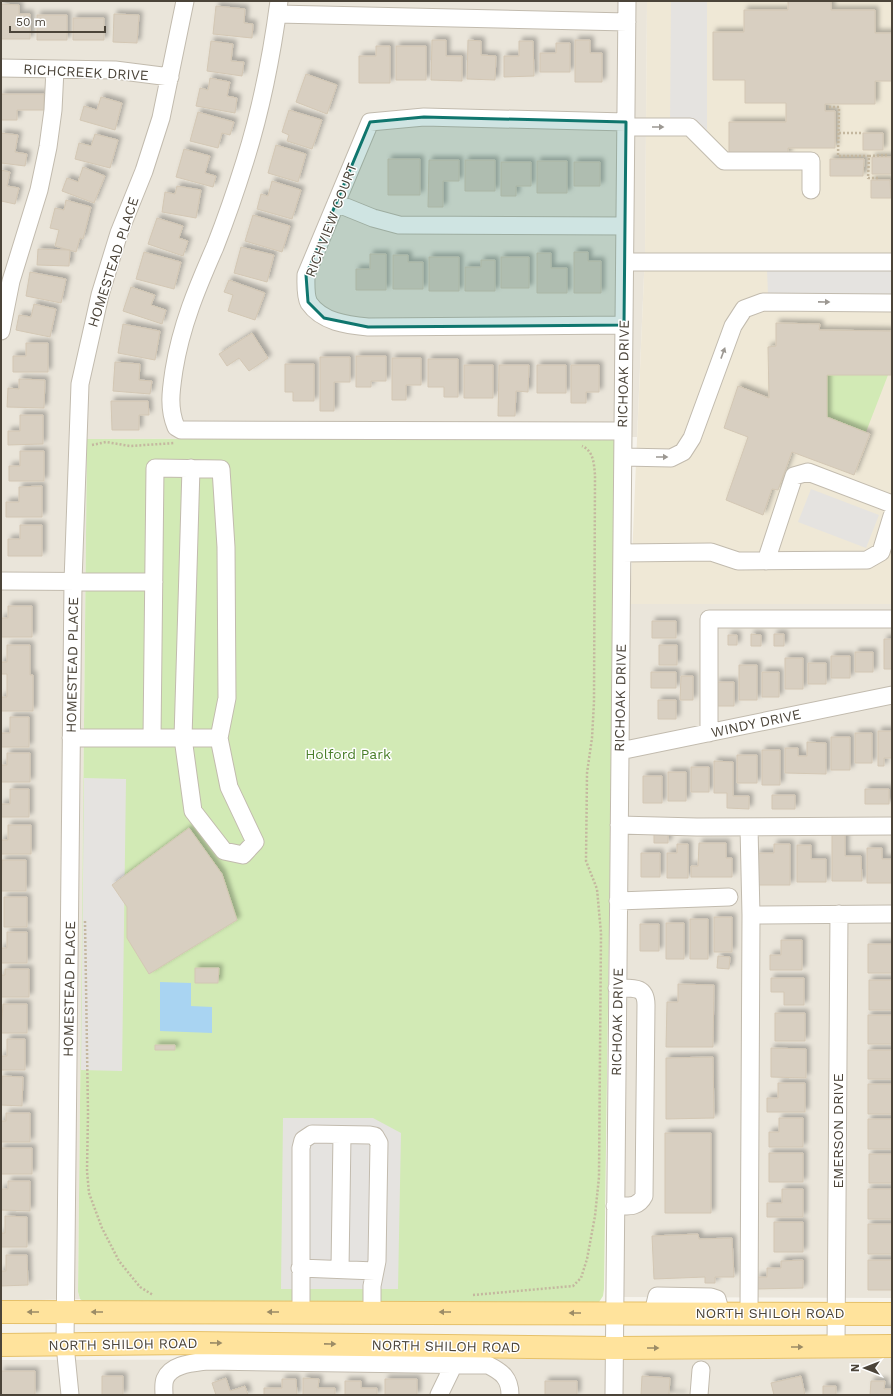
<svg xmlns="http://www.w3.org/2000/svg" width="893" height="1396" font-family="'Work Sans',sans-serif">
<defs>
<filter id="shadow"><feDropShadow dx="3.5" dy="-3.5" stdDeviation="2" flood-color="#0004"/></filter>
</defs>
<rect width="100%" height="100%" fill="#f6f3ec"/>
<path fill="#eae5da" d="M1,1H647L645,252L637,437L87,439L78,1292L80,1299L1,1301Z
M630,604H892V1298L621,1297Z
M892,1358V1395H1V1360Z"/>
<path fill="#efe8d6" d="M647,1H892V604H630L645,252Z"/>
<path fill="#d2eab5" d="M827,375H888L866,432L827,417Z
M616,438L604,1289L603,1296L597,1305L85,1303L80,1299L78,1292L87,439Z"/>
<path fill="#e5e3e0" d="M671,1H707V130L670,129Z
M767,270H892V296L768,294Z
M811,489L879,515L866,548L798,522Z
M84,778L126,779L122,1071L81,1070Z
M283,1118H373L401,1133L398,1289H281Z"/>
<path fill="#a9d4f2" d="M160,982L191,983V1006L212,1007V1033L160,1031Z"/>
<path fill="#d8cfc1" stroke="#d3c7b4" filter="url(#shadow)" d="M788,1H831V10H875V33H892V81H875V104H825V111H835V148H788V155H729V122H786V103H745V80H713V32H744V10H788Z
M1,4L19,5V14H30V39H1Z
M216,6L245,9L244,23L253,24L252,38L213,34Z
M114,14L139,15L137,43L113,42Z
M37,15H67V40H37Z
M73,18H104V40H73Z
M432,40H446V56H462V81L431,80Z
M468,40L481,41V55L496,56L495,80L467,79Z
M575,40H590V53H602V82H575Z
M211,41L233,44L231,61L244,62L242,76L207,71Z
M519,41H533L534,76L504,77V56H519Z
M556,43H570V72H540V53H556Z
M376,46H390V83H359V56H376Z
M396,46H426V80H396Z
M306,74L337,85L327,114L296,102Z
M210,78L230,82L227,96L237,98L235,113L196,106L200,88L208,90Z
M1,94H44V110H17V120H1Z
M101,97L122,103L115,130L80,120L84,106L97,110Z
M289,110L322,120L312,149L287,141L289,135L282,132Z
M198,112L234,122L230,135L222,133L218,148L190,141Z
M1,133L18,135L15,152L27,154L25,166L1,163Z
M863,133H883V150H863Z
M95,134L118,140L110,168L75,159L79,143L91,146Z
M276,145L306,154L298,182L268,173Z
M184,149L210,156L205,173L216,176L213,187L176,177Z
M872,157H891V174H872Z
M388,159H420V195H388Z
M830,159H864L863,176H830Z
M429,160H459V181H443V207H428Z
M465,160H495V191H465Z
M537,161H567V193H537Z
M501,162H531V186H516V196H501Z
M574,162H600V186H574Z
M83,167L105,176L94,203L62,191L67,178L78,182Z
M1,170L10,172L7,186L19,188L15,204L1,201Z
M871,180H890L891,198H871Z
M272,181L301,190L292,219L257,209L261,194L268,196Z
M177,186L201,190L196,218L162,212L165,192L175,194Z
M66,200L91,207L83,239L80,238L76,252L55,246L59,230L50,228L55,208L64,210Z
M253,215L290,226L282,252L245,241Z
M157,218L183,226L179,238L188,241L183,256L148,244Z
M241,247L274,255L267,282L234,273Z
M38,249L70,250L69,266L37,265Z
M144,252L181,262L174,289L136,279Z
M574,252H588V261H601V293H574Z
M537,253H551V268H567V293H537Z
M370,254H386V290H356V269H370Z
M393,255H408V262H423V289H393Z
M429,257H459V291H429Z
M501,257H529V288H501Z
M481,260H495V291H465V267H481Z
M30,272L66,279L61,303L26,296Z
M229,280L265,293L255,320L228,311L233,295L224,292Z
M131,287L155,295L151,305L166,310L162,324L123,311Z
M34,304L56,309L50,337L16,330L19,315L31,317Z
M776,323L820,324L819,330L891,331V375H827V417L870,434L854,475L792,452L778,490L772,489L763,515L726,500L748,437L724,428L738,386L769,398L768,347L776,346Z
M123,324L160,331L155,360L118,353Z
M252,333L268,358L249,371L239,358L227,366L219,354Z
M26,343H48V372H13V356H26Z
M356,356H386V381H371V387H356Z
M320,357H350V382H334V411H320Z
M392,358H421V385H406V400H392Z
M428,359H458V397H444V387H428Z
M115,362L140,364L139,380L152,381L150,394L113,391Z
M285,364H314V401H293V392H285Z
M464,365H493V398H464Z
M499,365H529L528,392L516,391L515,416H498Z
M537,365H566V393H537Z
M571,365H599V392H586V403H571Z
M19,379L45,380L44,408L7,407L8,388L19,389Z
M111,401H148L149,415H139V430H112Z
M20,415H43V444L8,445V431H20Z
M20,451H44V481H9V466H20Z
M42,486V517H6V502H19V487Z
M20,525H42V556H8V539H20Z
M8,606H32V637H1V618H8Z
M652,621H676V638H652Z
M751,634L761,635V646H751Z
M774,634H784V646H774Z
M728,635H737V645H728Z
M884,639H892V669H884Z
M7,645H30V675H33V711H1V697H7V674H1V662H7Z
M659,645H677V665H659Z
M855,652H873V672H855Z
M831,656H850V678H831Z
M785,658H803V689H785Z
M808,663H826V684H808Z
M739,665H757V700H739Z
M651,672H676V688H651Z
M762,672H779V697H762Z
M681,676H693V700H680Z
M716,682H734V706H716Z
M658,700H676V719H658Z
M10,717H29V747H1V733H10Z
M878,731H892V758H884V766H878Z
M855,733H872V763H855Z
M831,737H850V770H831Z
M807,742L826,743V774L785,773V748H798V756H807Z
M762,750H780V785H762Z
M7,753H30V782H1V765H7Z
M737,755H757V783H737Z
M714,761L733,762V796H749V809L727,808V793H714Z
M691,767H709V792H691Z
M668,772H686V801H668Z
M643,776H662V803H643Z
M10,789H29V817H1V804H10Z
M865,789H889V804H865Z
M772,795H795V809H772Z
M8,825H31V854H1V840H8Z
M189,828L222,874L237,920L149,974L127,938V907L112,885Z
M654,829H668V843H654Z
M832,835H845V856H861L862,881H832Z
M699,843H726V858H732V877H691V866H698Z
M677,844H688V878H667V853H677Z
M774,844H790V885H757V853H774Z
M797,845H811V859H826V882H797Z
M867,848H882V859H892V883H867Z
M641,853H660V877H641Z
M2,860H26V891H1Z
M4,897H27V927H4Z
M714,917H732V952H714Z
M690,919H708V959H690Z
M666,923H684V959H666Z
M640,924H659V951H640Z
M7,932H27V963H1V948H7Z
M781,940H802V970H770V955H781Z
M868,944H892V973H868Z
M718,956L730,957L729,969L717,968Z
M195,968H219L218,983H195Z
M5,969H29V997H1V975H5Z
M771,978H804V1005H784V992H771Z
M869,980H892V1010H869Z
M678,984L714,985L713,1047H666L667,1002H678Z
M3,1004H27V1033H1Z
M775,1013H805V1041H775Z
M868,1015H892V1044H868Z
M7,1039H25V1070H1V1056H7Z
M155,1045H175V1050H155Z
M771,1048L806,1049V1078L771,1077Z
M868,1050H892V1079H868Z
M713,1057L714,1118L666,1119V1058Z
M2,1076L23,1077L22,1106L1,1105Z
M778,1083H805V1112H767V1098H778Z
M868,1084H892V1114H868Z
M6,1113H30V1142H1V1121H6Z
M779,1118H803V1147H769V1132H779Z
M868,1119H892V1149H868Z
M665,1133H711V1213H665Z
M1,1148H32V1174H1Z
M769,1153H803V1182H769Z
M869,1154H892V1183H869Z
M8,1181H30V1211L1,1210V1189H8Z
M782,1189H803V1217H767V1203H782Z
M868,1189H891L892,1219H868Z
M5,1216L27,1217V1247H1V1233H5Z
M774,1222H803V1252H774Z
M868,1224H892V1254H868Z
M698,1234L699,1239L732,1238L734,1277H715V1283H705V1277L654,1279L652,1236Z
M6,1255H27L28,1285L1,1286V1271H6Z
M803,1260V1288L757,1289V1277H767V1268H781V1261Z
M868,1260H892V1290H868Z
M1,1371H35V1395H1Z
M102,1376H123V1395H102Z
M642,1376L670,1378L669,1394L683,1395H641Z
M801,1376L805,1395H774L771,1383Z
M226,1378L230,1391L245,1386L248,1395H216L212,1383Z
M303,1378L319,1379L318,1388H335V1395H303Z
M282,1379H296L297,1395H264V1388H282Z
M385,1379H417V1395H385Z
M345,1381H361V1388H377V1395H345Z
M545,1381H577V1395H545Z
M871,1381H885L884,1389H892V1395H870Z
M823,1386H836V1395H823Z"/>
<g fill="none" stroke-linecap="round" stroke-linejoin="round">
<g stroke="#c2bbae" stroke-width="19">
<path id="minor" d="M279,1C272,54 261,110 245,161C236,190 226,219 215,247C197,288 181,326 174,370C171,390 168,408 176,427L181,430H187L623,431
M277,14L627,22
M1,68L115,70L170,77
M626,127H690L724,161H811V190
M336,203L373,218L399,225L625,226
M625,262H892
M624,325L368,327C347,325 322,322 309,303C305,296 306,283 306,275L370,122L424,117L626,122
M1,331L11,281L39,190L48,147L53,110L55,69
M623,457L671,458L683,452L692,438L733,326L744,309L763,302L892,303
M622,553L711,552L738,561L867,560L881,552L892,516
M766,561L794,476L808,472L892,504
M1,581L154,582
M709,733V619H892
M71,738H183L193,811L224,851L243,855L255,842L229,787L219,738H183L191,468
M152,738L155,468L221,469L226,547L227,698L219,738
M620,751L892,695
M619,825L697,827L892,826
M749,827L751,915L749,1313
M618,901L729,897
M751,915L892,914
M615,1206C628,1206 638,1208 644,1196L646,1005C646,986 633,988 617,988
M300,1268L375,1271
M340,1269L342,1135
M301,1312V1148L303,1140L312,1134L370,1135L375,1136L379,1143L377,1261L372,1286V1312
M653,1313L657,1296L711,1297L717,1299L721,1313
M836,1347L839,914
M70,1395L65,1345L73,582L80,384L100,295L119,233L144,171L161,118L185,1
M164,1395C164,1390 163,1384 165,1379C171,1364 193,1363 207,1361L488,1365C502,1372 510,1378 510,1395
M439,1395L454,1364
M614,1395L627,1
M699,1395L701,1370"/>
</g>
<g stroke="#e6c16a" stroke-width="24">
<path id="major" d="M1,1312L892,1314
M1,1345L191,1343L614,1348L892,1346"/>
</g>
<path stroke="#c4b79f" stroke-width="2.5" stroke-dasharray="2 2" stroke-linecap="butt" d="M829,107H839L838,156H869L868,178H878
M839,133H862
M869,156L888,155
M92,445L106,442L130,446L175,443
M85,921L88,1113L87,1171L89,1193L102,1228L119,1261L140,1287L153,1295
M473,1295L573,1286L581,1278L587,1259L595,1216L599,1177L601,933L597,889L586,861L587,773L592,738L594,702L595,475C594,465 594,451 582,446"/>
<use href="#minor" stroke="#fff" stroke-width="17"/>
<use href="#major" stroke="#ffe39c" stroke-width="22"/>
</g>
<defs><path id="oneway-solid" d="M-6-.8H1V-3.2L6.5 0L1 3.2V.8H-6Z"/></defs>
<g fill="#9c9892">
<use href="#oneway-solid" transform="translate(658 127)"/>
<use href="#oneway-solid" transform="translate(824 302) rotate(1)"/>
<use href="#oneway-solid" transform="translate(723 353) rotate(-70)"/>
<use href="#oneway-solid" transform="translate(662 457)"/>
</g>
<g fill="#9c8c66">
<use href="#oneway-solid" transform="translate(33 1312) rotate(180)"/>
<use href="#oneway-solid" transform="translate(97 1312) rotate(180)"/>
<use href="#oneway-solid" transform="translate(273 1312) rotate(-180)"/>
<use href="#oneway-solid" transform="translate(445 1312) rotate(-180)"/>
<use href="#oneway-solid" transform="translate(575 1313) rotate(-180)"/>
<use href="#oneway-solid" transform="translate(216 1343) rotate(1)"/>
<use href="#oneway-solid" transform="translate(330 1344) rotate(1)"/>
<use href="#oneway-solid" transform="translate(797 1347)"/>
<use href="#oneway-solid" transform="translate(653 1348)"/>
</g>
<path fill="#0f766e" fill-opacity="0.2" stroke="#0f766e" stroke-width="3" stroke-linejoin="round" d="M424,117L626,122L624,325L368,327L324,318L308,302L306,275L370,122Z"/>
<g text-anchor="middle" stroke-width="3" stroke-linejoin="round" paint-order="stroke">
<g font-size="14" fill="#4b4439" stroke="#fff">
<text transform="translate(86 72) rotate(3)" y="5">RICHCREEK DRIVE</text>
<text transform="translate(331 220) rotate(-69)" y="5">RICHVIEW COURT</text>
<text transform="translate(113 262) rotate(-72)" y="5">HOMESTEAD PLACE</text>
<text transform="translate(623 374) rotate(-89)" y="5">RICHOAK DRIVE</text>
<text transform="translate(72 665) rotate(-89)" y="5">HOMESTEAD PLACE</text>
<text transform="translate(620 698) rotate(-89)" y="5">RICHOAK DRIVE</text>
<text transform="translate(756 723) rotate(-12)" y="5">WINDY DRIVE</text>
<text transform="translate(69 989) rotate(-89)" y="5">HOMESTEAD PLACE</text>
<text transform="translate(617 1022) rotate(-89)" y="5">RICHOAK DRIVE</text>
<text transform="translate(838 1131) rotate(-90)" y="5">EMERSON DRIVE</text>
<text x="770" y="1318">NORTH SHILOH ROAD</text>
<text transform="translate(123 1344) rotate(-1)" y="5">NORTH SHILOH ROAD</text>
<text transform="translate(446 1346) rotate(1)" y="5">NORTH SHILOH ROAD</text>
</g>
<g font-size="14" fill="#4a7f2a" stroke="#fff">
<text x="348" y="759">Holford Park</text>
</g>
</g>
<rect width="893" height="1396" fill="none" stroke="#4b4439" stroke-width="4"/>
<g transform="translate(865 1368) rotate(270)" stroke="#ffffff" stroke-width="3" paint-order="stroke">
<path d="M0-3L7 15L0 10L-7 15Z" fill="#4b4439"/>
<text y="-6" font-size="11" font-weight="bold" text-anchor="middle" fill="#4b4439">N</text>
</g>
<path d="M10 26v6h95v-6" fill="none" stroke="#4b4439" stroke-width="2"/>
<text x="16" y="26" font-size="12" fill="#4b4439" stroke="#ffffff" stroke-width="3" paint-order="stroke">50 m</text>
</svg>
